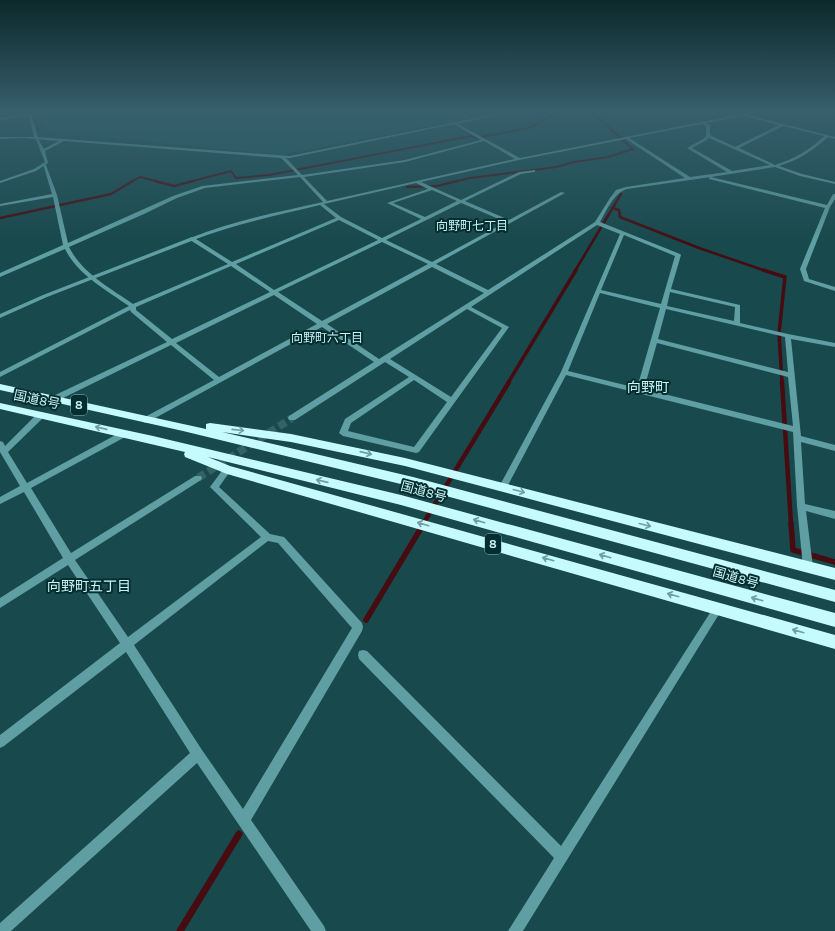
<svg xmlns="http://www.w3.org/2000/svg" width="835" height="931" font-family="Karla,'Noto Sans JP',sans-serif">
<rect width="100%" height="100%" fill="#18494c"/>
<path fill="#1c5558" d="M41,112H501L282,155L49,132Z"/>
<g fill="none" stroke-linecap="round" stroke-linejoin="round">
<path stroke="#460c11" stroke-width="2" d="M131,182L140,177L159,182
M189,182L231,171L236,178L269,175L471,136L476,138L529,128L559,112
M453,182L470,178L556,167L574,162L608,157L633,149L592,112"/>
<path stroke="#460c11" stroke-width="2.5" d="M155,181L174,186L193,181
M407,187L437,186L457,181
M612,208L619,210L620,217L699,248L766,271
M0,218L111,194L133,181
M575,271L621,194"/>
<path stroke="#460c11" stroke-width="3.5" d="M763,270L785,277L779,333L782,383
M508,383L576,270"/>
<path stroke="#460c11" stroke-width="4.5" d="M782,382L791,524
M423,524L509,382"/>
<path stroke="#460c11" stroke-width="5.5" d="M791,523L793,550L835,562
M366,620L424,523"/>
<path stroke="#460c11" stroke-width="7" d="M180,931L239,834"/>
<path stroke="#336265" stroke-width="8" stroke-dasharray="8 4" stroke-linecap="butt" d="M198,478L292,418"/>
<path fill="#5f9ea2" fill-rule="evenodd" d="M505,112H511L458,124L520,158L752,112H758L748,115L835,137V139L828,137C813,151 798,160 779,166L802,174L835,182V184L800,176L775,167L711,177L827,205L833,194H835V199L830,207L806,269L809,279L835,287V291L804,281L800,269L825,208L709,179V178L711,177L627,189C613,194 607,210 600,222L680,254L681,255L671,289L740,305V323L788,334L835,343V347L791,339L801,436L835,445V451L801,442L805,504L835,511V519L806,511L813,567L811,570L808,571L805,570L803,567L797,506L793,432L566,375L506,489H500L499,487L500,485L561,372L620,234L597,225L471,307L509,327L419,452L416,453L343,436L339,433L345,419L409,377L385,362L295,420H289L288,418L289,416L374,362L322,327L146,423L143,422L142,420L143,418L214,380L171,345L57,401H54L50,399L51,397L167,342L131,312L130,310L0,377V372L129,306C106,290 77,274 65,249L0,277V273L63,245L53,197L0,206V204L52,194L43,164L46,165L57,195L68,243L173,196L202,186L298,175L281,158L64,141L43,152L42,150L59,141L22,138L0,139V137H34L29,116L0,120V118L31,114L38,137L290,156ZM744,116L779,125L735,147L710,135V125L706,123ZM454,124L481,140L405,160L302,175L286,158H290ZM702,124L706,126V136L703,139L687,148L727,172L690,177L629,138ZM783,126L824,136C810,150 794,159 775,165L739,148ZM709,138L770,165L732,171L692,148L705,141ZM626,139L685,178L626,187L616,190L610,198L595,222L488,290L436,264L565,193L561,192L509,220L465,201L521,174L535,172V170L519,172L461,200L421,182L519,160ZM484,141L515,159L327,201L304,177L405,162ZM300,177L323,202C278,212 233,221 190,238V240L228,264L133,304C110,288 82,273 69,247L144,214L177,198L205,188ZM416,183L428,189L387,203L421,219L382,238L341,217L324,204ZM432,190L457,201L425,217L393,203ZM461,203L506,222L432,262L386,240ZM320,205L336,218L232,262L196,239C236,224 278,215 320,205ZM339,220L378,240L274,290L236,264ZM624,235L675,256L661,304L601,290ZM382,242L428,264L322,321L278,292ZM231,266L270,292L172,339L136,310V307ZM432,267L484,293L379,359L327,324ZM670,292L735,307L734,321L667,306ZM600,293L660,308L637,388L568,371ZM274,295L317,324L219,377L176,343ZM467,309L502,328L451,397L390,359ZM666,309L785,337L788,372L658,339ZM657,343L788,377L793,426L644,389ZM414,380L447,402L414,447L348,431L351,423Z
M41,412L44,413L45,415L44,417L8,452L27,483L121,432H127L128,434L127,436L31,488L71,553L195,476H201L202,478L201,480L75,560L128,637L261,537L210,487L224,468H230L231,470L219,487L270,534L284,537L362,623L363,627L362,631L251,820L324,926L326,931H311L197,763L11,931H0V923L190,753L126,652L4,746L0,748V735L120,643L68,565L0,608V598L63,558L24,492L0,504V497L20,486L0,452V441L3,442L5,446L38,413ZM268,541L278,543L352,628L243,809L202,750L134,645Z
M718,603L721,605L723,608L721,611L523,931H508L554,858L359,659L358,655L359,651L363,650L367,651L561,846L715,605Z"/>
<path fill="#5f9ea2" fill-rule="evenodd" d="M35,137H37L45,151L48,163L36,171L0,183V181L34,169L45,162Z
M192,237L194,238V240L47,297L0,318V314L43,295Z"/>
<path fill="#c6fbfe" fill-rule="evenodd" d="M0,384L206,429V424L210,423L291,434L405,458L835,568V580L405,466L291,442L222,432L413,477L835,590V602L413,487L183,431L0,390Z
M0,403L153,436L401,495L835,613V627L401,505L208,457L230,466L835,635V649L227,474L185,457L184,454L185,452L0,409Z"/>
</g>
<defs><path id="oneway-shaft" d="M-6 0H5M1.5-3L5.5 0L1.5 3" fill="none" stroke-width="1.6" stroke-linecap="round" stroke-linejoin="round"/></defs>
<g stroke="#6f9fa1">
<use href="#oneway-shaft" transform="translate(101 428) rotate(-167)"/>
<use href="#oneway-shaft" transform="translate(238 430) rotate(6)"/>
<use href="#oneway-shaft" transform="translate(366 453) rotate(13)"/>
<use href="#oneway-shaft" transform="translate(322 481) rotate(-167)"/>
<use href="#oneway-shaft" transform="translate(519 491) rotate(15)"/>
<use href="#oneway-shaft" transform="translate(479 521) rotate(-164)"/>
<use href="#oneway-shaft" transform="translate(423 524) rotate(-164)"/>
<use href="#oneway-shaft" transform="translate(645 525) rotate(14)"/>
<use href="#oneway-shaft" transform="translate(605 556) rotate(-164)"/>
<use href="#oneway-shaft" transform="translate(548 559) rotate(-164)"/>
<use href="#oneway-shaft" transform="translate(673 595) rotate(-164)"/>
<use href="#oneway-shaft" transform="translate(757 599) rotate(-164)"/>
<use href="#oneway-shaft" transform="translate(798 631) rotate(-164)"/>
</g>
<linearGradient id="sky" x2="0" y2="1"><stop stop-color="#0d282a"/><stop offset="0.46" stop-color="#375f6c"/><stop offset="1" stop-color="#375f6c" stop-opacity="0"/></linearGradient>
<rect width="835" height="242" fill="url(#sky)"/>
<g text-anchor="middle" stroke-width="4" stroke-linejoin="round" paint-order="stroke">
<g font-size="12" fill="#c9f3f5" stroke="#052e30">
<text x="472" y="230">向野町七丁目</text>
<text x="327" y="342">向野町六丁目</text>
</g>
<g fill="#052e30" stroke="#8eb8ba" stroke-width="1">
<rect x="71" y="395" width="16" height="20" rx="3"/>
<rect x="485" y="534" width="16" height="20" rx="3"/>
</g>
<g font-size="12" font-weight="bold" fill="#c9f3f5">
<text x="79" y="409">8</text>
<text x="493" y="548">8</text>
</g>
<g font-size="13" fill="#c9f3f5" stroke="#052e30">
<text transform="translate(37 399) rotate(12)" y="5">国道8号</text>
<text transform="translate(424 491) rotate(15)" y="5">国道8号</text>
<text transform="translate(736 577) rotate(16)" y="5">国道8号</text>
</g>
<g font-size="14" fill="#c9f3f5" stroke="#052e30">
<text x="648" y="392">向野町</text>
<text x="89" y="591">向野町五丁目</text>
</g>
</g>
</svg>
